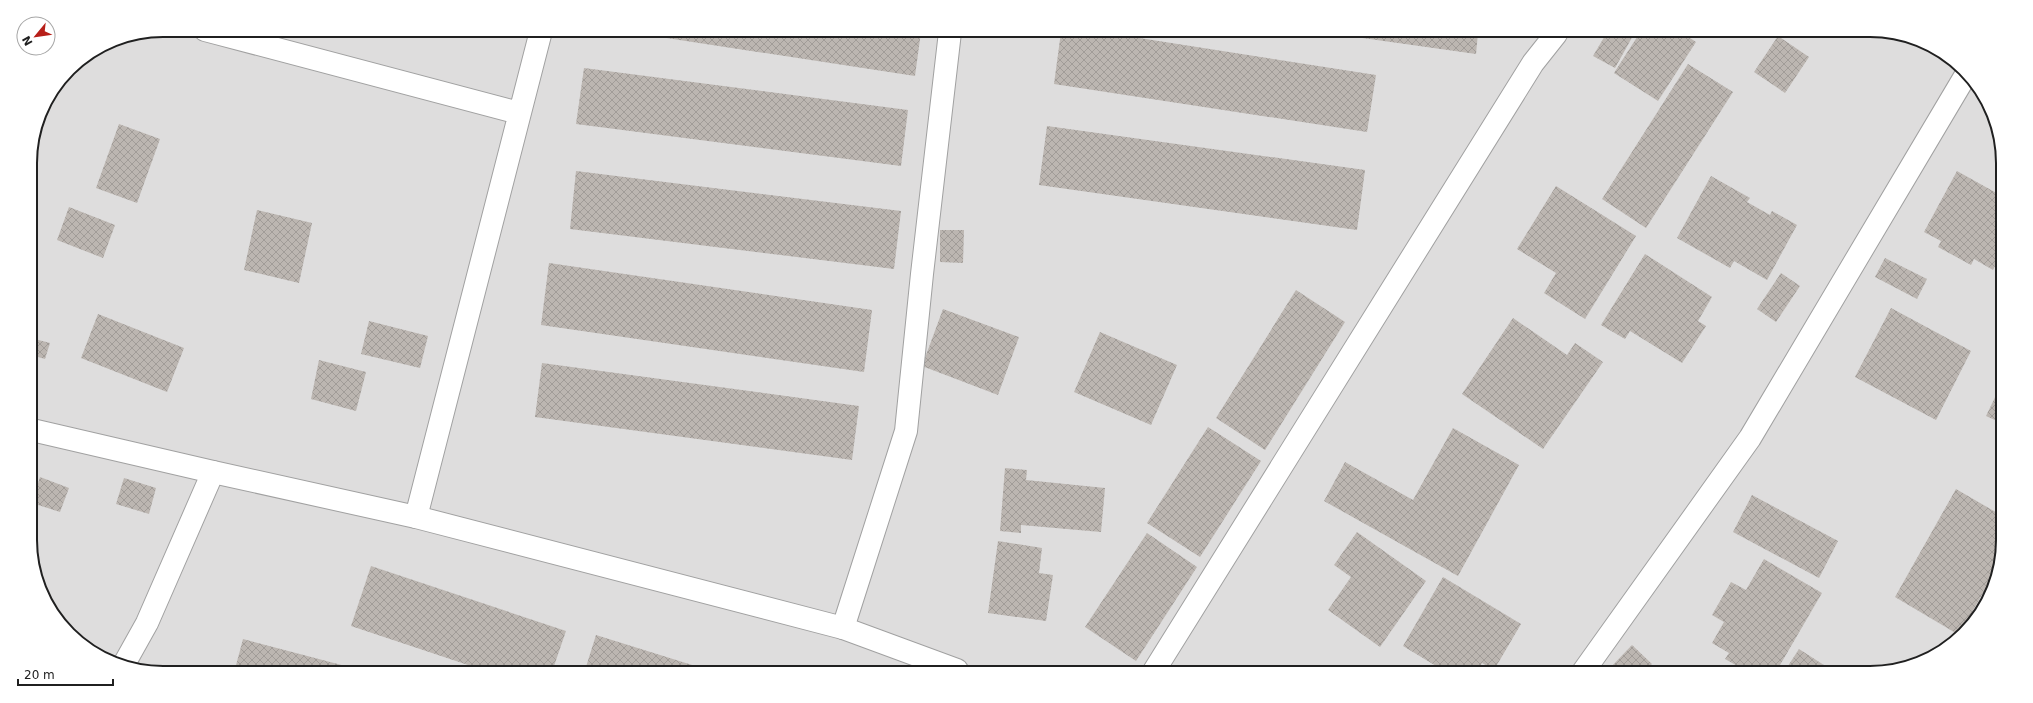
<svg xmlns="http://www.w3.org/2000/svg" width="2033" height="703" font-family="'DejaVu Sans',sans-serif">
<defs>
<pattern id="building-cross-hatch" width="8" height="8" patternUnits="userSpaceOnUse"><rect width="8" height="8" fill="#bcb6b1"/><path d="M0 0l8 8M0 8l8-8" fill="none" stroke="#a19c98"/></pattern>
</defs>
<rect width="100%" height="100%" fill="#efede8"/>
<path fill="#dedddd" d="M163,30L1905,35L1937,48L1970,75L2000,137L1998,575L1980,614L1951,645L1921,663L1879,673L128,668L89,651L63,628L33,566L30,154L44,104L69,69L112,40Z"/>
<path fill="url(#building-cross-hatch)" d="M621,31L921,32L915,76Z
M1061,32H1101L1376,75L1367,132L1054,84Z
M1327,33H1478L1476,54Z
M1606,34H1634L1615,68L1593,56Z
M1639,34H1684L1696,42L1658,101L1614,73Z
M1778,36L1809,57L1785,93L1754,72Z
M1688,64L1733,92L1646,228L1602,199Z
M584,68L908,110L901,166L576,124Z
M119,124L160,139L137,203L96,188Z
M1047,126L1365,170L1357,230L1039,185Z
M576,171L901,211L894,269L570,229Z
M1957,171L2000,195V256L1993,270L1974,259L1971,265L1938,247L1941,241L1924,232Z
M1711,176L1750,198L1747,202L1770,215L1772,211L1797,225L1767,280L1734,261L1730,268L1677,238Z
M1556,186L1636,236L1585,319L1544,293L1556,273L1517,249Z
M69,207L115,225L103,258L57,240Z
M257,210L312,223L299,283L244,270Z
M940,230H964L963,263L940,262Z
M1645,254L1712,297L1698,321L1706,326L1682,363L1630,331L1625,339L1601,325Z
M1885,258L1927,279L1917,299L1875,277Z
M549,263L872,310L864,372L541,325Z
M1781,273L1800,286L1776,322L1757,309Z
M1296,290L1345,322L1265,450L1216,418Z
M1891,308L1971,351L1936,420L1855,377Z
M943,309L1019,337L998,395L922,366Z
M98,314L184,348L167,392L81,358Z
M1513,318L1567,355L1575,343L1603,362L1543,449L1462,394Z
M369,321L428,336L420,368L361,354Z
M1100,332L1177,365L1151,425L1074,392Z
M31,338L50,343L45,359L31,355Z
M319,360L366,372L356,411L311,399Z
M542,363L859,406L852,460L535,417Z
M1999,389V422L1986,416Z
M1208,427L1261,461L1200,557L1147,523Z
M1453,428L1519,465L1458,576L1324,501L1345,462L1413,500Z
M1005,468L1027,470L1026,480L1105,488L1101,532L1021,525V533L1000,531Z
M32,472L38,474L32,489Z
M40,477L69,488L60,512L32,503Z
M124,478L156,488L149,514L116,504Z
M1956,489L1999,514L1998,566L1996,571L1998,575L1989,596L1983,593L1959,635L1895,597Z
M1752,495L1838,541L1819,578L1733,532Z
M1357,532L1426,581L1380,647L1328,610L1351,577L1334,565Z
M1147,533L1197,567L1136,661L1085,627Z
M998,541L1042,548L1039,573L1053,575L1046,621L988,613Z
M1764,559L1822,593L1776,672H1748L1725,659L1729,653L1712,643L1724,622L1712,615L1731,582L1746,590Z
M371,566L566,631L553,669H480L351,626Z
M1443,577L1521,624L1494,670L1482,663L1477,672H1446L1403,646Z
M596,635L705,669V670H585Z
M243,639L353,668V669H235Z
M1632,645L1652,664L1644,672H1614L1610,668Z
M1799,649L1827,667L1823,673L1784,672Z"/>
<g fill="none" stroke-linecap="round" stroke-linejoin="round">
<g stroke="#a1a1a1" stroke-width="24">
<path id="minor" d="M205,30L519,113
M416,517L541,31
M843,628L906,431L922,274L950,32
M123,666L147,623L213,472
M1154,671L1533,63L1556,34
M1583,672L1750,438L1967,73"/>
</g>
<g stroke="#a1a1a1" stroke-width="24">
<path id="tertiary" d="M32,430L213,472L416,517L843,628L957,670"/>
</g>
<use href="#minor" stroke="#fff" stroke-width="22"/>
<use href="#tertiary" stroke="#fff" stroke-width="22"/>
</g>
<path d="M0 0H2033V703H0ZM163 37H1870A126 126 0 0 1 1996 163V540A126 126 0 0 1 1870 666H163A126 126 0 0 1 37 540V163A126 126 0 0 1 163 37Z" fill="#fff" fill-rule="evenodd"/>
<path fill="none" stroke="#202020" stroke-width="2" d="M163 37H1870A126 126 0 0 1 1996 163V540A126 126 0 0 1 1870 666H163A126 126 0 0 1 37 540V163A126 126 0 0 1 163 37Z"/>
<g transform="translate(36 36) rotate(241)"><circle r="19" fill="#ffffff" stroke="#a6a6a6"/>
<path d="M0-3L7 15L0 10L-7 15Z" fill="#b71f19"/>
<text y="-6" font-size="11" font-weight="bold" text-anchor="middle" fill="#202020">N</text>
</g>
<path d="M18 679v6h95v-6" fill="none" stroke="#202020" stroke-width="2"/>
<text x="24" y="679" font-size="12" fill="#202020" stroke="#ffffff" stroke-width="3" paint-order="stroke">20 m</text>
</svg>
